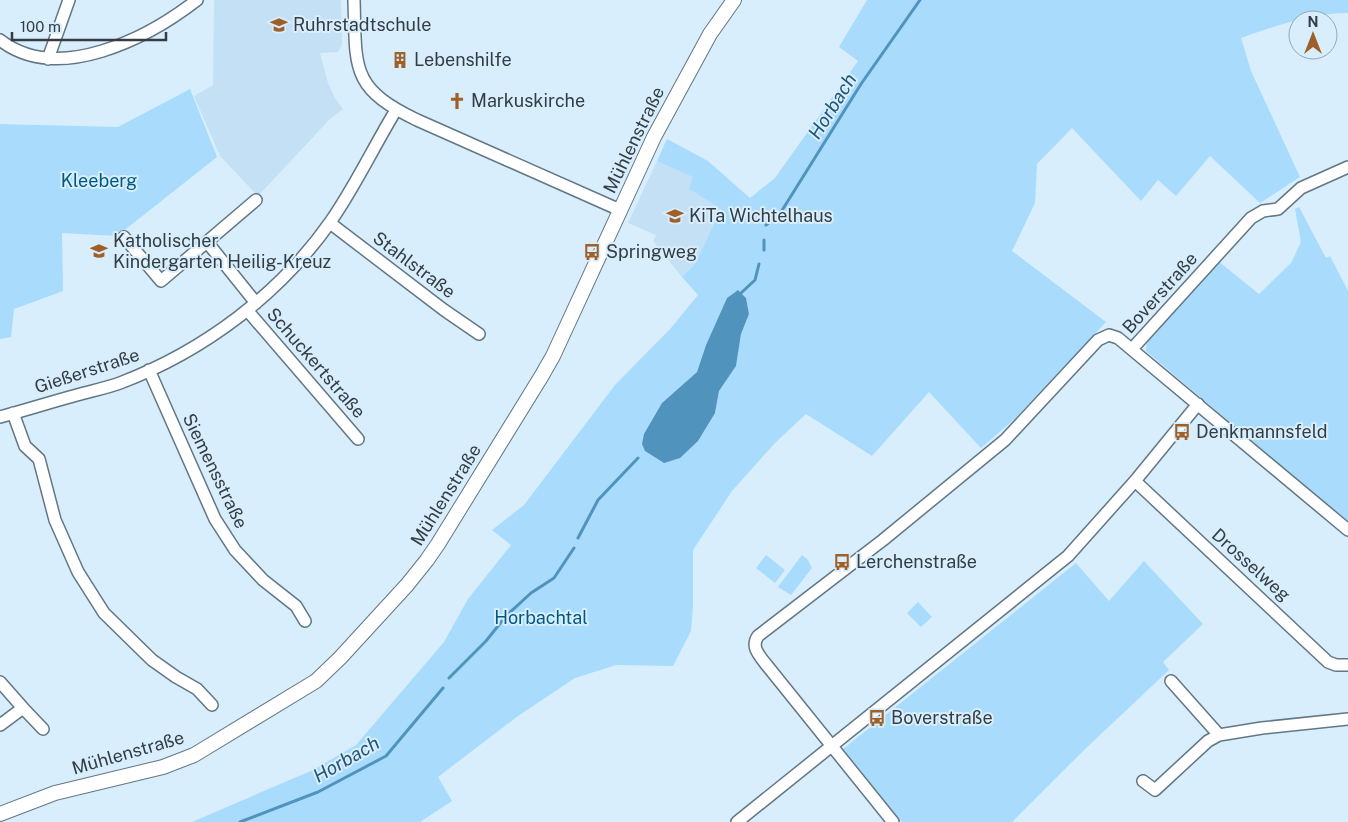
<svg xmlns="http://www.w3.org/2000/svg" width="1348" height="822" font-family="'Public Sans',sans-serif">
<rect width="100%" height="100%" fill="#d8eefd"/>
<path fill="#c4e0f4" d="M214,0H341L342,45L338,52L320,53L328,83L335,98L343,109L330,119L258,196L220,156L194,96L213,85Z
M657,161L694,177L689,189L721,209L695,264L682,277L653,241L656,235L628,223Z"/>
<path fill="#a9dbfc" fill-rule="evenodd" d="M867,0H1348V13C1311,13 1275,26 1241,38L1251,71L1300,177L1260,203L1210,156L1176,196L1158,180L1141,201L1072,128L1037,164L1035,203L1012,251L1106,322L1018,416L981,448L929,392L872,456L806,414L776,442L732,491L693,550V605L691,631L673,666L616,665L575,678L518,716L438,777L452,801L420,822H192L313,770L356,745L444,642L468,599L511,545L492,530L524,505L615,385L671,328L698,295L682,277L695,264L721,209L689,189L693,177L657,161L667,139L708,161L750,198L775,178L858,61L839,47ZM738,290L746,298L749,314L741,334L736,366L719,391L715,413L662,403L697,372L706,345L727,298Z
M190,89L217,157L117,236L62,233L63,291L14,309L11,337L0,339V124L118,127Z
M1299,207L1326,258L1330,256L1348,291V523L1146,351L1147,342L1218,261L1259,294L1291,263L1301,242L1295,209Z
M766,555L785,570L775,583L756,568Z
M802,555L808,560L812,568L791,595L778,587Z
M1144,561L1203,624L1163,662L1169,670L1083,751L1012,822H902L843,749L1076,563L1109,601Z
M918,602L932,617L921,627L907,613Z"/>
<path fill="#5093bd" d="M738,290L746,298L749,314L741,334L736,366L719,391L715,413L698,441L680,458L664,463L645,451L642,444L644,434L662,403L697,372L706,345L727,298Z"/>
<g fill="none" stroke-linecap="round" stroke-linejoin="round">
<path stroke="#5093bd" stroke-width="3" d="M766,225L781,212L861,84L920,0
M764,240V250
M741,293L755,280L759,264
M578,538L598,500L638,458
M449,678L486,641L506,616L531,593L554,578L574,548
M240,822L318,792L386,756L443,688"/>
<g stroke="#627683" stroke-width="14">
<path id="minor" d="M354,0C356,68 350,88 417,120L620,210
M0,40C58,85 148,38 197,0
M48,59L69,0
M330,223L444,310L479,334
M124,237L161,281L256,200
M207,242L256,303
M247,310L358,439
M1132,349L1251,218L1263,211L1278,209L1301,188L1348,167
M149,370L215,519L235,550L263,580L296,606L305,621
M13,413L25,446L39,459L55,520L78,572L104,613L152,660L176,677L197,689L212,705
M0,417C26,410 51,402 77,395C91,391 106,388 120,383C204,351 280,294 331,221C356,185 374,146 396,110
M1135,481L1328,662L1336,665H1348
M1171,681L1219,735
M0,682L23,708L0,725
M23,708L43,729
M1143,781L1155,790L1208,741L1219,735L1262,728L1348,719
M737,822L1068,556L1135,481L1198,404
M893,822L765,663C758,654 751,646 758,636L883,540L1005,440L1098,340L1109,335L1118,338L1348,530"/>
</g>
<g stroke="#627683" stroke-width="16">
<path id="tertiary" d="M0,814L55,793L163,767L194,755L316,681L340,658L407,585L427,560L438,544L541,377L553,356L654,137L710,34L734,0"/>
</g>
<use href="#minor" stroke="#fff" stroke-width="11"/>
<use href="#tertiary" stroke="#fff" stroke-width="14"/>
</g>
<defs>
<g id="school-bare" transform="scale(1.35)"><path d="M0-5L7-2L0 1L-7-2ZM-4 1L0 2.5L4 1V4Q0 6-4 4Z" fill="#9f5f28" stroke="#d8eefd" stroke-width="2.5" paint-order="stroke"/></g>
<g id="building-bare" transform="scale(1.35)"><path d="M-4-6H4V6H1V3H-1V6H-4ZM-2.5-4.3h1.7v1.8h-1.7ZM.8-4.3h1.7v1.8H.8ZM-2.5-1h1.7V.8h-1.7ZM.8-1h1.7V.8H.8Z" fill="#9f5f28" stroke="#d8eefd" stroke-width="2.5" paint-order="stroke"/></g>
<g id="church-bare" transform="scale(1.35)"><path d="M-1.2-6h2.4v3.5h3.3v2.4h-3.3V6h-2.4V-.1h-3.3v-2.4h3.3Z" fill="#9f5f28" stroke="#d8eefd" stroke-width="2.5" paint-order="stroke"/></g>
<g id="bus-bare" transform="scale(1.35)"><path d="M-5-6H5V4H4V6H2V4H-2V6H-4V4H-5ZM-3.5-4V0h7V-4ZM-3.5 1.2v1.5H-2V1.2ZM2 1.2v1.5H3.5V1.2Z" fill="#9f5f28" stroke="#d8eefd" stroke-width="2.5" paint-order="stroke"/></g>
</defs>
<g fill-rule="evenodd">
<use href="#school-bare" x="279" y="25"/>
<use href="#building-bare" x="400" y="60"/>
<use href="#church-bare" x="457" y="101"/>
<use href="#school-bare" x="675" y="216"/>
<use href="#school-bare" x="99" y="251"/>
<use href="#bus-bare" x="592" y="252"/>
<use href="#bus-bare" x="1182" y="432"/>
<use href="#bus-bare" x="842" y="562"/>
<use href="#bus-bare" x="877" y="718"/>
</g>
<g text-anchor="middle" stroke-width="4" stroke-linejoin="round" paint-order="stroke">
<g font-size="18" fill="#343d43" stroke="#d8eefd" text-anchor="start">
<text x="293" y="31">Ruhrstadtschule</text>
<text x="414" y="66">Lebenshilfe</text>
<text x="471" y="107">Markuskirche</text>
<text x="689" y="222">KiTa Wichtelhaus</text>
<text x="113" y="247">Katholischer<tspan x="113" dy="21">Kindergarten Heilig-Kreuz</tspan></text>
<text x="606" y="258">Springweg</text>
<text x="1196" y="438">Denkmannsfeld</text>
<text x="856" y="568">Lerchenstraße</text>
<text x="891" y="724">Boverstraße</text>
</g>
<g font-size="18" fill="#343d43" stroke="#d8eefd">
<text transform="translate(634 140) rotate(-64)" y="6">Mühlenstraße</text>
<text transform="translate(414 265) rotate(37)" y="6">Stahlstraße</text>
<text transform="translate(1160 293) rotate(-48)" y="6">Boverstraße</text>
<text transform="translate(316 363) rotate(49)" y="6">Schuckertstraße</text>
<text transform="translate(87 371) rotate(-18)" y="6">Gießerstraße</text>
<text transform="translate(215 471) rotate(64)" y="6">Siemensstraße</text>
<text transform="translate(446 495) rotate(-58)" y="6">Mühlenstraße</text>
<text transform="translate(1251 565) rotate(42)" y="6">Drosselweg</text>
<text transform="translate(128 753) rotate(-16)" y="6">Mühlenstraße</text>
</g>
<g font-size="18" fill="#005982" stroke="#d8eefd">
<text x="99" y="187">Kleeberg</text>
<text x="541" y="624">Horbachtal</text>
</g>
<g font-size="19" font-style="italic" fill="#225573" stroke="#d8eefd">
<text transform="translate(832 106) rotate(-58)" y="7">Horbach</text>
<text transform="translate(346 759) rotate(-30)" y="7">Horbach</text>
</g>
</g>
<g transform="translate(1313 35)"><circle r="24" fill="#d8eefd" stroke="#96a7b3"/>
<path d="M0-4L9 19L0 12L-9 19Z" fill="#9f5f28"/>
<text y="-8" font-size="14" font-weight="bold" text-anchor="middle" fill="#343d43">N</text>
</g>
<path d="M12 32v8h154v-8" fill="none" stroke="#343d43" stroke-width="2.5"/>
<text x="20" y="32" font-size="15" fill="#343d43" stroke="#d8eefd" stroke-width="4" paint-order="stroke">100 m</text>
</svg>
